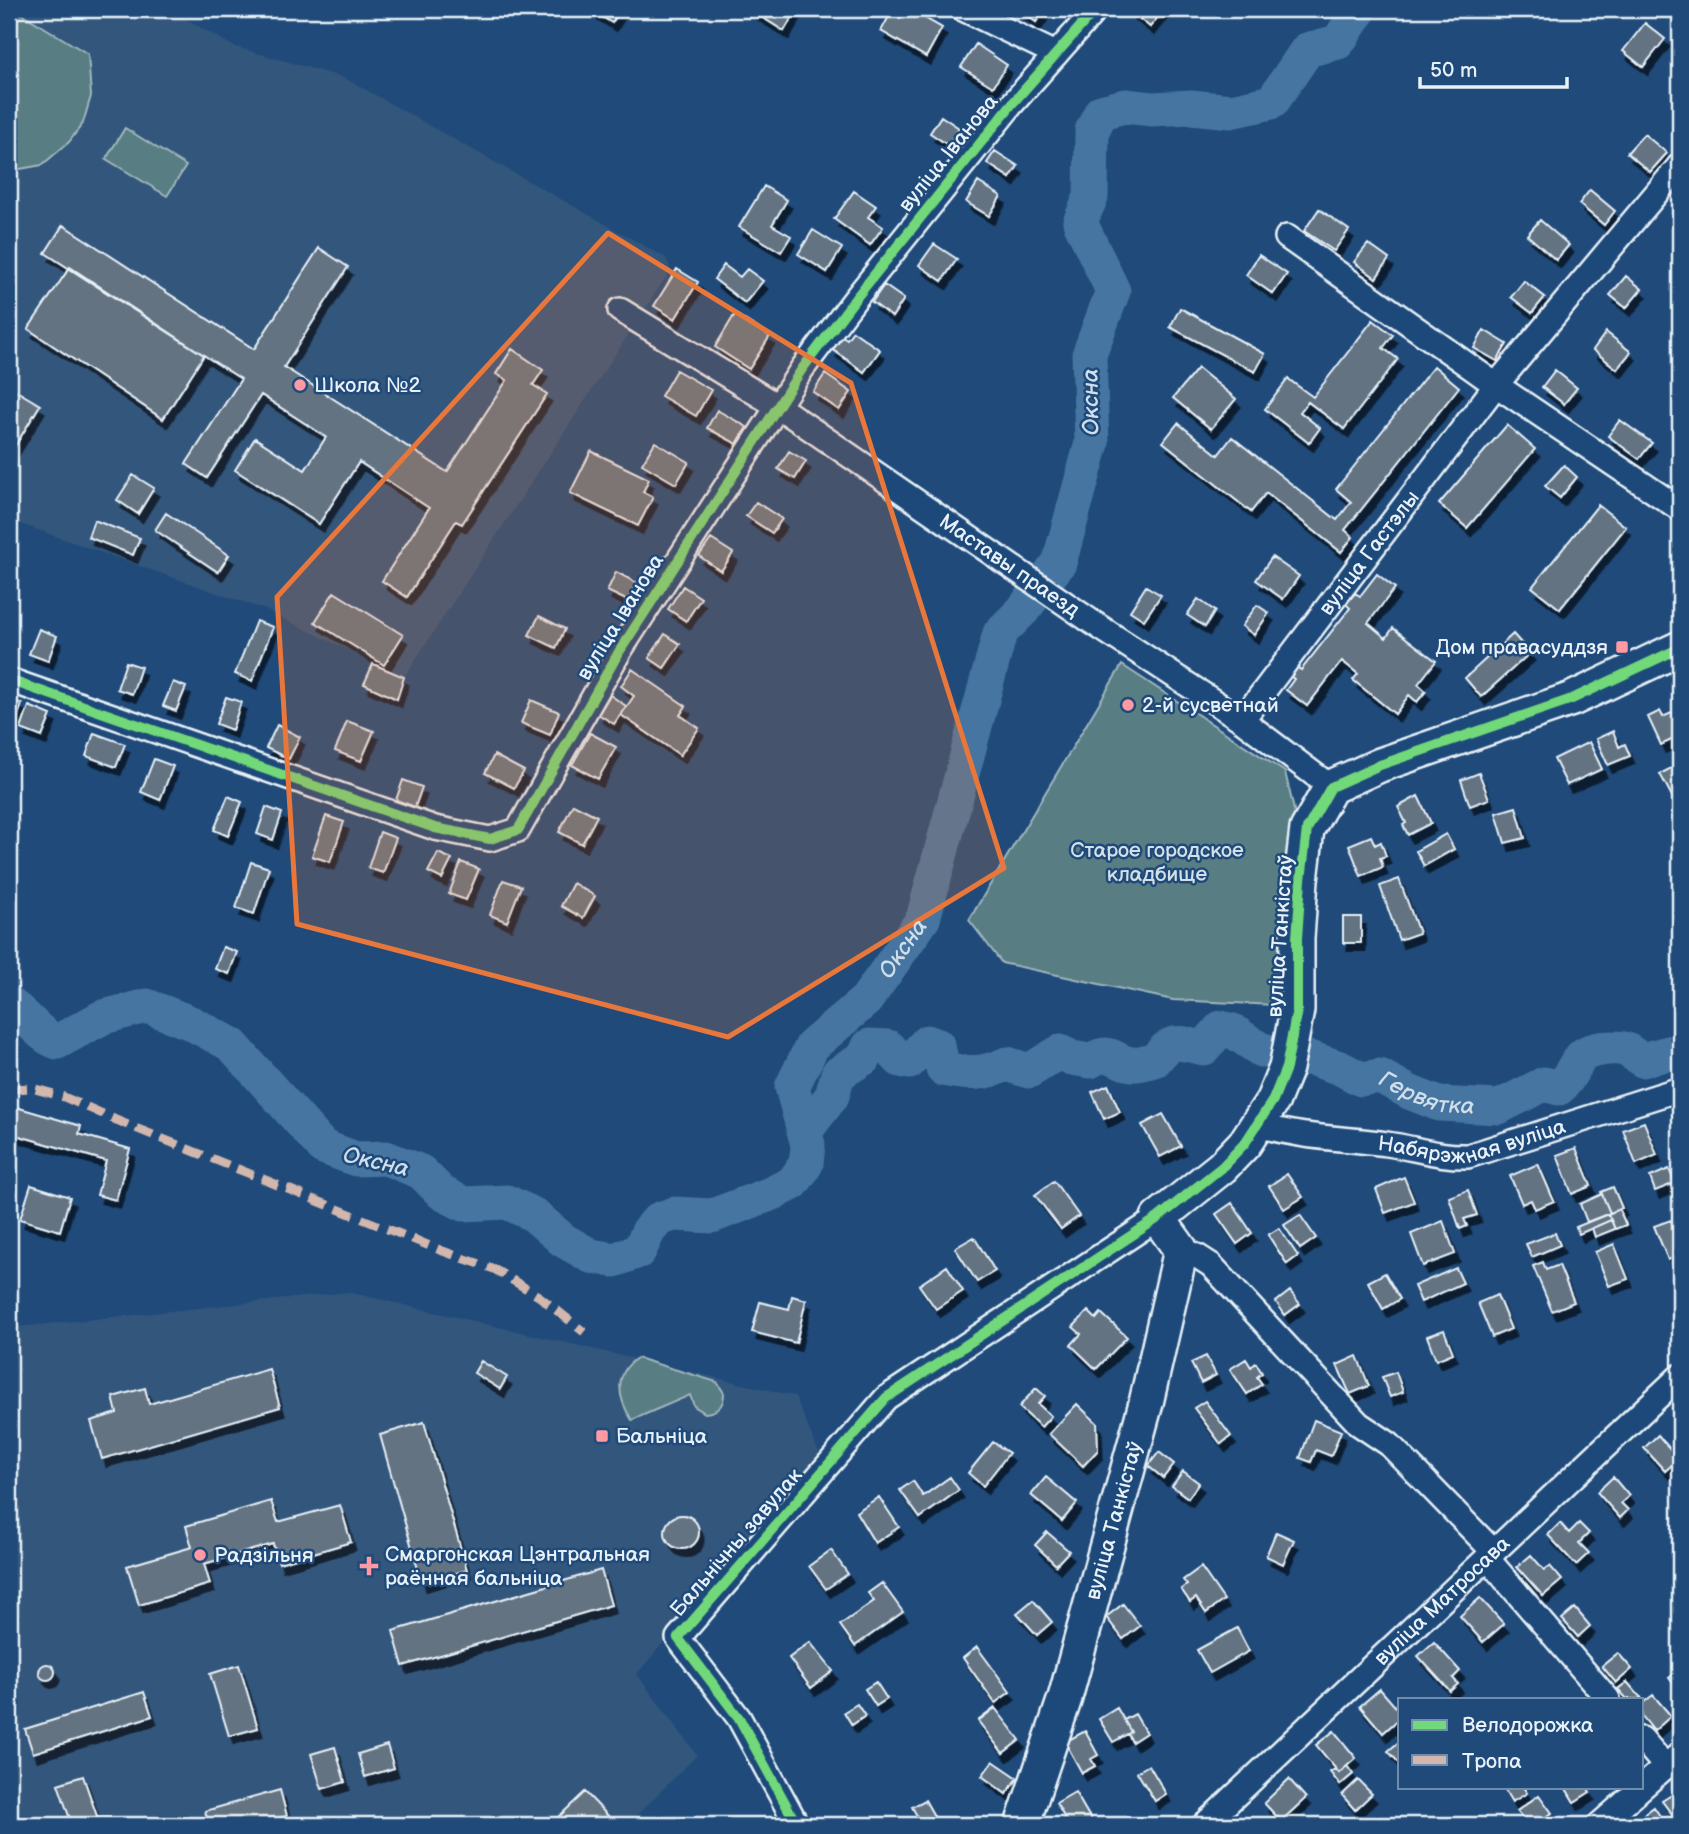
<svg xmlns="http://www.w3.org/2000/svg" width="1689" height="1834" font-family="'Balsamiq Sans',sans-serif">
<defs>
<filter id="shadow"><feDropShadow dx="4.5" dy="8" stdDeviation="0" flood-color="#0009"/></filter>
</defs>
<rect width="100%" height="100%" fill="#1f4a7a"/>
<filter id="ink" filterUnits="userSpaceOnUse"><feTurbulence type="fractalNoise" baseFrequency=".0143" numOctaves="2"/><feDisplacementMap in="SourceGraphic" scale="14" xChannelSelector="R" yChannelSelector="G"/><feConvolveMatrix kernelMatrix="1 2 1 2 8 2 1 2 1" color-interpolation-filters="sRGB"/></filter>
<g filter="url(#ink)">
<path fill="#33567c" d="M9,9H169L233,46L345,78L666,258L671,269L404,677L268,611L9,520Z
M349,1292L795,1396L821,1457L637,1674L697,1755L627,1825H9V1328Z"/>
<path fill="#597d83" stroke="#a0b7be" stroke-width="2" d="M9,9H14L88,54L91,96L83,123L69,142L42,165L9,171Z
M125,128L186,166L167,196L106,159Z
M1122,665L1285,772L1295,814L1274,1005L1173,1000L1002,963L969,920Z
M637,1358L717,1382L724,1393C724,1406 718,1412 705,1413L694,1406L690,1395L632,1420C618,1399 613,1374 637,1358Z"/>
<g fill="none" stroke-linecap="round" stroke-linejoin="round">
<g stroke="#4475a0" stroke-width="35">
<path id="s1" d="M9,1004C27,1014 37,1035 57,1042L103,1017L147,1006L191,1023L232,1045L323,1147L356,1159L386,1158L421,1172L442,1193L464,1204L507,1202L534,1215L563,1240L591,1256L614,1260L639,1251L649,1230L659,1219L674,1214L712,1216L773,1193L793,1183L806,1164L808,1145L792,1087L812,1046L866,1000L923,919L1000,633L1023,610L1059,563L1092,443L1089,355L1113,291L1080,222L1091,197L1092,131L1101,112L1125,106L1152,109L1191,107L1231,111L1272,102L1307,50L1338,42L1360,9"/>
<path id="s2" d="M805,1131L832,1096L838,1074L864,1058L869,1046L888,1047L900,1060L909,1062L927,1042L938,1046L943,1069C969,1074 982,1075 1007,1064L1029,1071L1060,1052L1072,1058L1090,1061C1113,1047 1112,1062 1132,1064C1139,1065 1148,1062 1155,1060C1174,1037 1176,1043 1204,1048L1221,1028L1233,1031L1261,1050L1313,1059L1340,1068L1361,1079L1380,1076L1409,1092L1439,1104L1499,1107L1544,1084L1559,1088C1570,1080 1572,1066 1582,1056C1590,1048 1617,1046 1627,1050C1632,1053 1637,1057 1642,1060L1680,1050"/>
</g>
</g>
<path fill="#637382" stroke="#e8f1f8" stroke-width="2" filter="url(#shadow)" d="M589,9H621L612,23Z
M749,9H797L784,31Z
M893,9H909L942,28L926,57L881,31Z
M1017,9H1045L1036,22Z
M1134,9H1164L1150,27L1131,12Z
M1645,23L1665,39L1643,67L1623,51Z
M976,44L1007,65L993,87L961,67Z
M941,116L959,128L948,145L930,133Z
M1644,134L1667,153L1650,172L1627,153Z
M995,151L1018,166L1010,178L987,163Z
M978,182L1001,196L989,216L966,202Z
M764,186L787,200L772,225L791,236L781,252L739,227Z
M1590,190L1615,211L1604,225L1579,204Z
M854,191L876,206L868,217L883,227L870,245L834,219Z
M1319,209L1349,230L1334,251L1304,231Z
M1540,220L1569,245L1556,260L1527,235Z
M63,225L254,349L319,248L348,267L284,367L447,472L507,380L496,374L512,349L543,370L533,385L547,394L462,524L456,521L407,597L382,581L429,508L359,462L319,524L235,470L255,438L305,470L326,437L261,395L207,478L186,464L241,379L45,253Z
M813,230L842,248L827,272L798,254Z
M934,244L957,259L942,281L919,265Z
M1368,244L1389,259L1376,278L1354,262Z
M1259,255L1287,274L1273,294L1246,275Z
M724,265L740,277L747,269L763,281L745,303L714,279Z
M70,267L204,355L163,419L28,329Z
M677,269L698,282L675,319L654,306Z
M1626,276L1642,289L1626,308L1610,295Z
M1524,281L1545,297L1532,313L1511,297Z
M884,285L904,299L892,317L872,302Z
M1180,308L1265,354L1255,372L1170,327Z
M735,314L770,336L749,369L715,347Z
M1373,320L1393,335L1383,348L1398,359L1344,429L1308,402L1300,412L1320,428L1309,443L1265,409L1288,379L1313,397Z
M1484,330L1507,344L1497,361L1474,348Z
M853,331L880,350L864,372L832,349L842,336L847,339Z
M1606,332L1631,352L1617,369L1593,350Z
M1434,366L1459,387L1345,530L1353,537L1341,552L1266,493L1251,512L1163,442L1178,423L1218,455L1232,437L1337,520L1351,502L1336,489Z
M1198,368L1236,399L1211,429L1173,398Z
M676,370L711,390L696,416L661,396Z
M1555,370L1577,388L1564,404L1542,387Z
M825,374L851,392L839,410L813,392Z
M15,390L40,405L9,456V400Z
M717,410L747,427L737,444L707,428Z
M1620,420L1652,443L1639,459L1608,436Z
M1507,425L1535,449L1467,528L1439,504Z
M655,442L689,462L676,484L642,464Z
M591,451L649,479L643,492L653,497L638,526L570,493Z
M789,451L806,461L795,479L778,469Z
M1564,465L1577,477L1560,498L1545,486Z
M133,475L154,488L138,514L117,500Z
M756,502L782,519L772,533L746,516Z
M1598,505L1626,527L1560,609L1532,587Z
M166,513L229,555L218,572L155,530Z
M94,520L140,538L133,555L88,537Z
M711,539L733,553L721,571L699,556Z
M1272,557L1299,576L1283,599L1256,580Z
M616,572L637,583L628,601L607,591Z
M1377,574L1395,588L1368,623L1386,638L1393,628L1436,661L1418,684L1426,691L1417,702L1409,695L1395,714L1353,680L1358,674L1342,661L1307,706L1286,690L1294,679L1290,676L1297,667L1301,670L1350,608L1346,604L1355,593L1360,596Z
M683,586L701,598L686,621L668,609Z
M1146,586L1161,595L1144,620L1130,611Z
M334,592L403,635L384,665L315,622Z
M1198,599L1215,611L1205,627L1187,615Z
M1257,605L1269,613L1254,635L1242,626Z
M539,616L565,629L556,648L529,635Z
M256,621L273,627L252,681L235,674Z
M39,629L57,636L48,661L29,654Z
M665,634L680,644L664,668L649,658Z
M1513,634L1530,653L1481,697L1465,678Z
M126,662L141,667L132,694L117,689Z
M373,664L404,677L397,699L364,684Z
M632,669L686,706L680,715L699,728L680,755L621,715L634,696L621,686Z
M173,682L186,687L176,711L163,706Z
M610,695L626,706L614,724L598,714Z
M226,697L241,702L232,730L216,724Z
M9,699L22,704L16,721L9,718Z
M531,700L559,712L550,735L521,723Z
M29,706L51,715L42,737L21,729Z
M1680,709V736L1661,745L1648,717L1660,711L1663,717Z
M347,721L374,731L361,761L335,751Z
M277,725L300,737L289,759L266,748Z
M1613,731L1619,747L1625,744L1630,756L1608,765L1596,739Z
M94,733L125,744L116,767L86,756Z
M590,733L616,747L598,779L572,765Z
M1589,742L1602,769L1567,785L1554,759Z
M494,755L524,771L514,788L485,773Z
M154,759L173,766L160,800L141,792Z
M1677,765L1680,771V811L1660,774Z
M1479,773L1489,799L1470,806L1461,780Z
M403,780L422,787L415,807L396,800Z
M228,796L242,802L228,836L214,830Z
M1418,796L1431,823L1408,835L1403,825L1406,823L1398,807Z
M573,804L597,816L582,844L559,832Z
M266,807L282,813L273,840L257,834Z
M1516,807L1525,838L1505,843L1496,813Z
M326,816L344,822L330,862L312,856Z
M380,832L396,838L383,873L368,868Z
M1446,834L1454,849L1424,866L1416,851Z
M1371,836L1375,845L1381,842L1386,856L1380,858L1383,867L1361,876L1349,845Z
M438,853L452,859L442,879L428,872Z
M251,862L269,868L254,914L236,908Z
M461,862L479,869L466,900L449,894Z
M1399,879L1419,933L1399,940L1380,886Z
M503,880L521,886L507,922L490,915Z
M573,883L595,896L583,918L561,906Z
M1343,917H1361V943H1343Z
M223,947L237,952L229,974L215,969Z
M1108,1085L1120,1112L1104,1119L1092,1092Z
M9,1105L81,1126L79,1134L130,1149L116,1200L97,1195L106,1161L9,1133Z
M1163,1114L1181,1146L1160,1157L1142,1125Z
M1644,1122L1657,1155L1636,1164L1623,1130Z
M1576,1148L1591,1186L1572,1194L1557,1155Z
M1538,1164L1554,1201L1535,1209L1531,1200L1522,1204L1510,1176Z
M1669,1169L1675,1183L1655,1191L1650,1177Z
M1287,1174L1303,1197L1284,1209L1269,1186Z
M1404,1177L1414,1202L1385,1213L1376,1189Z
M1054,1181L1079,1216L1061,1229L1035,1195Z
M31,1185L70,1197L60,1231L20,1219Z
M1613,1187L1622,1208L1610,1213L1601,1192Z
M1468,1190L1477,1215L1464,1219L1467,1226L1460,1229L1449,1197Z
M1602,1194L1610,1213L1587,1222L1580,1204Z
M1232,1203L1252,1233L1237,1244L1216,1214Z
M1619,1209L1626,1225L1615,1229L1608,1214Z
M1608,1214L1611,1220L1579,1234L1576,1227Z
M1300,1215L1316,1238L1300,1249L1284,1225Z
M1611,1220L1615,1229L1595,1237L1592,1228Z
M1671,1220L1680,1243V1255L1668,1260L1654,1226Z
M1443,1221L1455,1254L1423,1266L1411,1234Z
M1279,1228L1298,1256L1287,1264L1268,1235Z
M1555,1233L1560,1245L1532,1257L1526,1244Z
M974,1237L995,1271L977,1282L955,1248Z
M1614,1244L1628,1279L1609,1286L1595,1252Z
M1543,1262L1546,1270L1559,1265L1574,1302L1552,1311L1533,1266Z
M947,1266L963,1291L936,1309L919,1285Z
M1456,1268L1463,1283L1421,1302L1414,1286Z
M1385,1273L1400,1299L1383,1309L1368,1282Z
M1290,1291L1300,1304L1285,1315L1276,1302Z
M1497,1295L1511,1329L1492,1337L1478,1303Z
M792,1296L806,1300L796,1343L752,1332L760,1302L789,1309Z
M1088,1311L1096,1319L1101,1313L1127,1337L1096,1369L1071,1345L1081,1334L1073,1327Z
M1444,1330L1453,1353L1436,1360L1427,1336Z
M1206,1356L1216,1375L1201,1383L1191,1363Z
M1357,1356L1369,1386L1350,1394L1337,1365Z
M1246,1359L1251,1367L1256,1363L1262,1373L1257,1377L1262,1384L1247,1394L1230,1369Z
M481,1361L507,1377L500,1389L474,1373Z
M269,1369L280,1407L102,1459L91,1421L117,1413L113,1397L145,1388L149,1404Z
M1396,1372L1403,1392L1390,1397L1382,1377Z
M1036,1388L1045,1396L1038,1404L1051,1416L1041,1427L1019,1407Z
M1205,1401L1231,1436L1221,1444L1194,1408Z
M1077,1404L1097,1423L1098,1450L1083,1466L1049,1434Z
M1314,1420L1341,1431L1331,1456L1316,1450L1311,1462L1300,1458Z
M424,1422L467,1570L422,1583L380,1435Z
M1658,1435L1679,1459L1665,1471L1644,1448Z
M993,1442L1009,1453L983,1486L968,1473Z
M1159,1452L1174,1464L1163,1478L1148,1466Z
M1183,1471L1199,1483L1188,1498L1172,1486Z
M950,1477L959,1490L920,1518L900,1490L913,1481L923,1496Z
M1046,1477L1077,1503L1062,1521L1031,1495Z
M1613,1477L1629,1496L1621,1503L1628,1510L1620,1518L1597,1492Z
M879,1497L899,1527L875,1543L856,1512Z
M271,1501L278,1522L340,1505L351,1542L279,1563L273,1544L204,1564L210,1584L139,1605L127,1566L192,1547L186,1526Z
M665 1532a17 17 0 1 1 34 0a17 17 0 1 1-34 0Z
M1560,1523L1569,1533L1579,1523L1589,1533L1579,1543L1589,1553L1576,1565L1548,1535Z
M1047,1532L1069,1551L1056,1565L1035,1545Z
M1276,1532L1294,1540L1283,1564L1266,1556Z
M831,1550L848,1574L826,1589L809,1566Z
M1531,1555L1544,1570L1550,1566L1562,1580L1543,1596L1517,1567Z
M1201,1567L1224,1600L1206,1613L1196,1598L1190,1602L1181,1589L1187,1585L1183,1580Z
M601,1570L611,1605L403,1666L393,1631Z
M882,1583L903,1612L855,1646L840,1625L874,1601L868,1593Z
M1480,1598L1504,1624L1483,1642L1460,1616Z
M1033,1600L1052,1622L1037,1635L1017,1613Z
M1123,1604L1140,1626L1123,1639L1106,1617Z
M1575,1608L1590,1626L1578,1637L1562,1619Z
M1237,1628L1249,1651L1210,1673L1197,1650Z
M810,1642L833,1671L811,1688L789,1658Z
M1434,1642L1460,1671L1453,1678L1458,1684L1450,1691L1418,1656Z
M977,1647L1010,1692L995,1703L963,1658Z
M1618,1653L1632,1669L1616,1683L1602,1666Z
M39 1672a8 8 0 1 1 16 0a8 8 0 1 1-16 0Z
M239,1665L258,1728L229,1736L210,1674Z
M1680,1669V1692L1669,1678Z
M876,1682L887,1699L876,1706L865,1689Z
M1627,1682L1642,1699H1627L1618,1689Z
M1380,1689L1400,1712V1718L1383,1733L1360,1706Z
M144,1692L152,1716L33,1753L25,1729Z
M1653,1695L1671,1716L1654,1731L1642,1716V1699L1644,1702Z
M857,1704L865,1716L852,1725L844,1712Z
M995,1708L1020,1740L1003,1753L978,1721Z
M1117,1708L1131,1732L1113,1742L1099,1719Z
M1135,1714L1146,1733L1132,1742L1128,1734L1131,1732L1124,1720Z
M1085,1731L1098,1755L1091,1759L1095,1766L1082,1773L1065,1742Z
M1334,1731L1356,1758L1339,1773L1316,1745Z
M1400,1741V1764L1388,1751Z
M387,1745L394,1768L365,1777L358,1754Z
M335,1747L345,1782L322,1789L311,1754Z
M993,1761L1018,1778L1006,1794L982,1776Z
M1149,1765L1166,1794L1155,1801L1137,1772Z
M1347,1766L1353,1774L1340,1785L1330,1772L1335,1769L1339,1773Z
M83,1776L100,1825H72L58,1784Z
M1289,1779L1306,1798L1281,1821L1264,1803Z
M1358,1780L1372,1794L1355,1810L1342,1795Z
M1503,1787H1523L1527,1793L1512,1802Z
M1565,1787H1587L1590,1792L1574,1802Z
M280,1790L287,1816L254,1825H209L205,1811Z
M585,1792L613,1821L608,1825H550Z
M1075,1792L1093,1823L1090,1825H1069L1056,1803Z
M1675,1793L1680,1800V1825L1662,1801Z
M1539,1795L1552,1813L1542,1820L1546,1825H1528L1517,1811Z
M925,1800L939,1825H922L912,1807Z
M1654,1807L1666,1825H1645L1640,1817Z"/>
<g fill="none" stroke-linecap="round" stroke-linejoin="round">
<g stroke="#e8f1f8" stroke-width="28">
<g id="street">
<path d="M963,9L1056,54"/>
<path d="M1287,237L1496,385L1680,509"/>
<path id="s3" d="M620,310L779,407L1092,622L1242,720L1331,787"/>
<path d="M9,680L435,828L490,839L518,830L619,652L802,369L855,299L1011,105L1096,9"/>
<path id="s4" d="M1242,720L1496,385L1680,165"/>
<path id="s5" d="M1259,1125C1301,1138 1344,1138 1387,1144C1415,1148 1440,1157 1468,1156L1680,1089"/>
<path d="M1181,1250L1197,1256L1211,1265L1359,1424L1389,1444L1494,1552"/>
<path d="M1487,1558L1608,1699"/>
<path d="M1642,1739L1666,1767"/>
<path d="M797,1825L739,1718L678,1638L886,1398L1158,1218"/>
<path id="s6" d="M1204,1825L1680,1376"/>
<path d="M1599,1825L1680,1754"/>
</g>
</g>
<g stroke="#e8f1f8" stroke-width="38">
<g id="secondary">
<path id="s7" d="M1022,1825L1065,1698L1146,1403L1181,1250L1158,1218L1222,1167L1245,1143L1273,1100L1286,1068L1297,1010V938L1301,880L1307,829L1331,787L1380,765L1572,699L1680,648"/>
</g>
</g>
<use href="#street" stroke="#1f4a7a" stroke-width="23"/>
<use href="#secondary" stroke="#1f4a7a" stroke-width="33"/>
<path stroke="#d1b7ad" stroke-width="9" stroke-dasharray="18 9" stroke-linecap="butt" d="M9,1089L32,1088L64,1097L123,1123L440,1250L494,1269L540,1297L584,1332"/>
<g stroke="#1f4a7a" stroke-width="15">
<path id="cycleway" d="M9,680L435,828L490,839L518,830L619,652L802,369L855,299L1011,105L1096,9
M797,1825L739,1718L678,1638L886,1398L1158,1218L1222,1167L1245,1143L1273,1100L1286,1068L1297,1010V938L1301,880L1307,829L1331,787L1380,765L1572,699L1680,648"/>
</g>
<use href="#cycleway" stroke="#71d979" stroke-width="10"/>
</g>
</g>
<path fill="#e8773b" fill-opacity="0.2" stroke="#e8773b" stroke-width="5" stroke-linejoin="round" d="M608,233L851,383L1004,868L728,1037L297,924L277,597Z"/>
<g fill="#ff9aa2" stroke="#1f4a7a" stroke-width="2.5">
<circle cx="300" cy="385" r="7"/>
<rect x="1615" y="640" width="14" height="14" rx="3.5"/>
<circle cx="1128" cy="705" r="7"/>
<rect x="595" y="1429" width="14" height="14" rx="3.5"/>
<circle cx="200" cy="1555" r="7"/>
<path d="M365.5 1555.5h7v7h7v7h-7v7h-7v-7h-7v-7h7z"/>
</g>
<g text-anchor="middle" stroke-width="5" stroke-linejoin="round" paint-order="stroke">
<g font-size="21" fill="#e8f1f8" stroke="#1f4a7a">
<text transform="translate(948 153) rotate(-51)" y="7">вуліца Іванова</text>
<text dy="7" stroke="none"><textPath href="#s4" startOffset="210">вуліца Гастэлы</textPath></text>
<text dy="7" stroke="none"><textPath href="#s3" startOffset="466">Маставы праезд</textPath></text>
<text transform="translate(620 617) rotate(-58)" y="7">вуліца Іванова</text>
<text transform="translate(1280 936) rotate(-86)" y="7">вуліца Танкістаў</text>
<text dy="7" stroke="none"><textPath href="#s5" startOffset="217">Набярэжная вуліца</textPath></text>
<text dy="7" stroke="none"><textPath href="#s7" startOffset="318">вуліца Танкістаў</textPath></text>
<text transform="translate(736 1542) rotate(-49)" y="7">Бальнічны завулак</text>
<text dy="7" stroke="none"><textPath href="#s6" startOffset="327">вуліца Матросава</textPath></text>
</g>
<g font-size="21" fill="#e8f1f8" stroke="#1f4a7a" text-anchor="start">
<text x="314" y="392">Школа №2</text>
<text x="1608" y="654" text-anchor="end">Дом правасуддзя</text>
<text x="1142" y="712">2-й сусветнай</text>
<text x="616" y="1443">Бальніца</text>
<text x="385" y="1561">Смаргонская Цэнтральная<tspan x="385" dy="24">раённая бальніца</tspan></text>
<text x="214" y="1562">Радзільня</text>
</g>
<g font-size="21" fill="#d3e0e6" stroke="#1f4a7a">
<text x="1157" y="857">Старое городское<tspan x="1157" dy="24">кладбище</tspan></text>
</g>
<g font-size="23" font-style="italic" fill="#cfdeeb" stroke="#1f4a7a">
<text transform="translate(1090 402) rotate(-91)" y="8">Оксна</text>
<text dy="8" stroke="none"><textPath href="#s1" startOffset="1202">Оксна</textPath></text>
<text dy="8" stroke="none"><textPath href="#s2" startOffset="747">Гервятка</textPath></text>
<text transform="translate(376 1161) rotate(13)" y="8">Оксна</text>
</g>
</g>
<rect width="1689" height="1834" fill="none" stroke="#1f4a7a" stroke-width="35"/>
<rect x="18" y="18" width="1654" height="1799" fill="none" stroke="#e8f1f8" stroke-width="2.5" filter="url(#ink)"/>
<rect x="1398" y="1698" width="245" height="91" fill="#1f4a7a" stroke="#6f8dac" stroke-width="2"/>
<rect x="1412" y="1720" width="35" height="10" fill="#71d979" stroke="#6f8dac" stroke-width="2"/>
<text x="1462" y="1732" font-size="21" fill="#e8f1f8">Велодорожка</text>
<rect x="1412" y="1755" width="35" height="10" fill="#d1b7ad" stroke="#6f8dac" stroke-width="2"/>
<text x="1462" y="1768" font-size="21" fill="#e8f1f8">Тропа</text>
<path d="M1420 77v10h147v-10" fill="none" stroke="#e8f1f8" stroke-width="3.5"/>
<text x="1430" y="77" font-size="21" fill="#e8f1f8" stroke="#1f4a7a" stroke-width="5" paint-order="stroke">50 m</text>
</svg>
